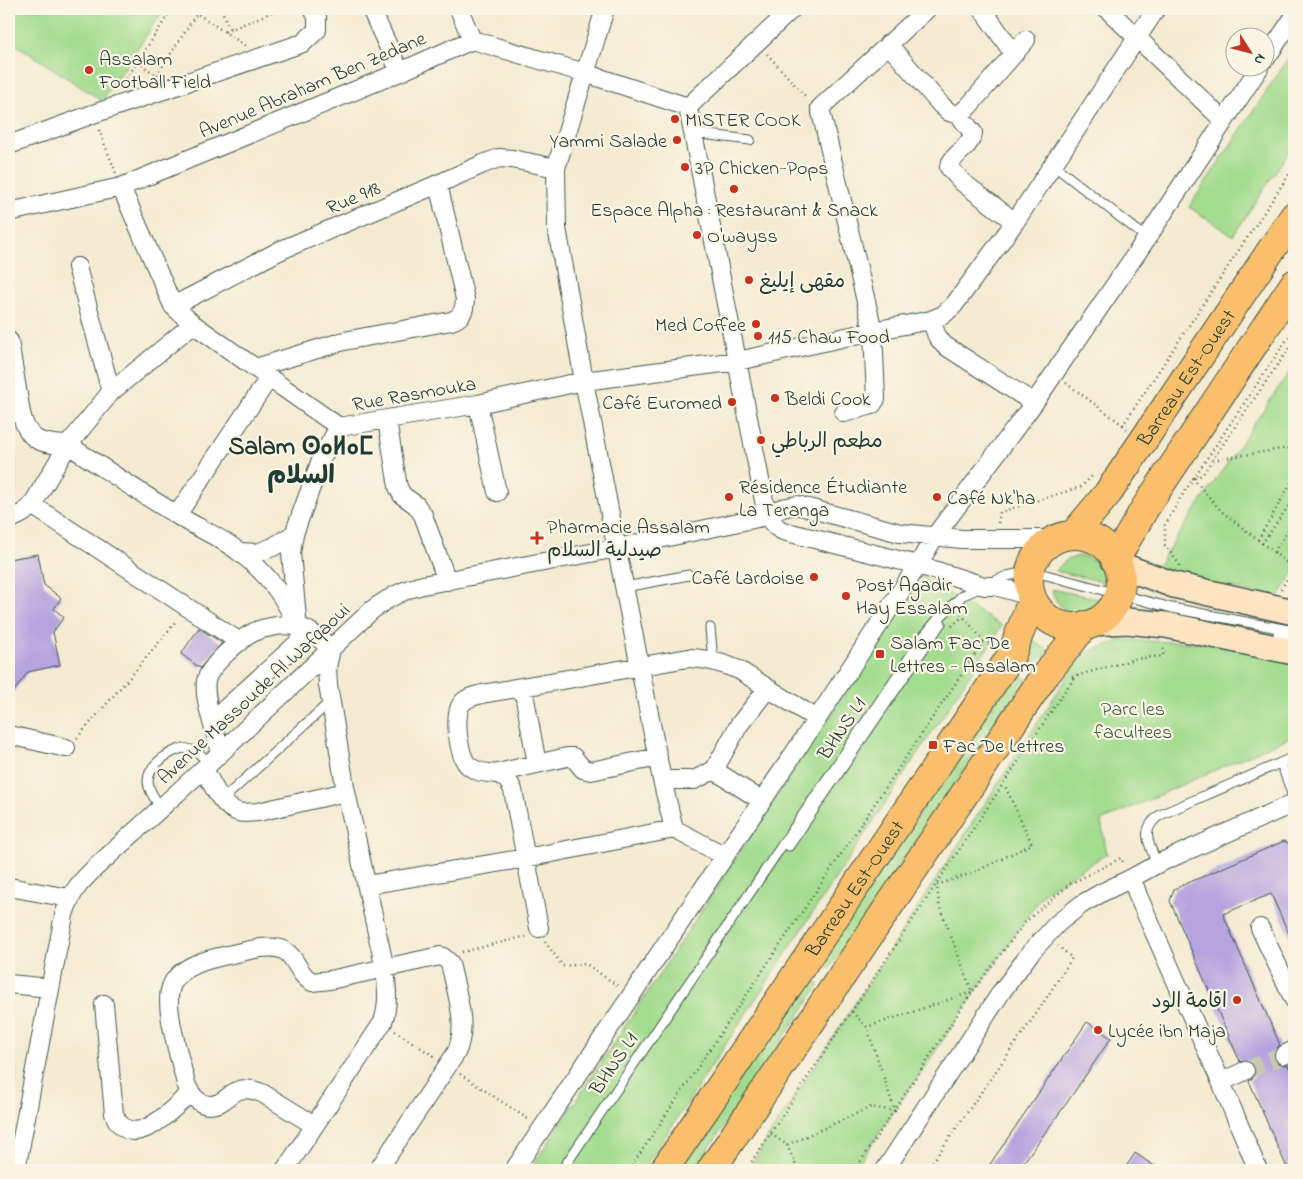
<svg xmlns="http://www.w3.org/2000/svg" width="1303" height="1179" font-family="'Indie Flower','Playpen Sans Arabic','Noto Sans Tifinagh',sans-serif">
<rect width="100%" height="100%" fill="#fcf5e5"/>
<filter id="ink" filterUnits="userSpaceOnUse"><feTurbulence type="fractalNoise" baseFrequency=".02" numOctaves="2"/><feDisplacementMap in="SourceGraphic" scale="10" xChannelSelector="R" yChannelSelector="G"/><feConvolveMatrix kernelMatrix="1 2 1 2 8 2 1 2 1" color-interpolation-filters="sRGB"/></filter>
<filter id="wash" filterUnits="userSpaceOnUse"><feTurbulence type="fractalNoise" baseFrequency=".0096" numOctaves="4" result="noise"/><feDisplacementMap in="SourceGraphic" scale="20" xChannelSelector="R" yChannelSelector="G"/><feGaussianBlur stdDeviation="1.12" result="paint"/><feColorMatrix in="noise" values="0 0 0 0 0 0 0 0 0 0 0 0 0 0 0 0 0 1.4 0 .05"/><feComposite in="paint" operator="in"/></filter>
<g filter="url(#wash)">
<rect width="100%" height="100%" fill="#f5ebd3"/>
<path fill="#a3dc8f" stroke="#618c62" d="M9,9H164L102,101L9,40Z
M1292,53L1294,54V144L1233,236L1189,207Z
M1294,365V572L1278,598L1154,571Z
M1079,556C1096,558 1106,567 1109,583L1055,571L1066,560Z
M922,577L1002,626L643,1170H530Z
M1052,589L1104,600C1087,620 1057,617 1052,589Z
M1030,638L1049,651L1035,664L1025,657Z
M1122,640L1235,644L1294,657V735L1101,821L1107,854L1045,891L854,1170H747L1082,654Z
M1016,671L1026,678L829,969L819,962Z
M809,977L820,984L694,1170H678Z"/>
<g id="blocks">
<path fill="#b6a3df" d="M38,554L44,585L61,598L54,609L64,617L53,632L60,665L28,672L9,698V559Z
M199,628L222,643L200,668L181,654Z
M1284,841L1294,846V945L1271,894L1223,914L1280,1045L1275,1050L1274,1059L1279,1064L1288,1065L1294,1079V1170H1288L1249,1081L1254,1077L1256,1072L1254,1066L1246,1061L1240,1062L1170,901L1174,889Z
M1087,1022L1111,1038L1066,1104L1018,1170H986Z
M1135,1153L1160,1170H1124Z"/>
</g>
</g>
<g filter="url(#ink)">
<use href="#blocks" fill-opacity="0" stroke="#3f574c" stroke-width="1"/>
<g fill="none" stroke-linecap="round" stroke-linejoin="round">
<path stroke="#cac8b3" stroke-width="18" stroke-dasharray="18 9" stroke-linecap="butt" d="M1245,1071L1284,1055"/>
<g stroke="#3f574c" stroke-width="11">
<path id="service" d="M693,133L750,140
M1052,164L1147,238
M625,587L689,575
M710,628L713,661
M1278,634L1294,637
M1281,763L1294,799
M222,800L331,701
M161,808C157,802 151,794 149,787C143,768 168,752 183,748L196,751L210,763
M789,846L941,623
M1157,864C1149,843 1139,830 1160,815L1294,757
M562,1170L924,636L938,619L963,595L1007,576L1031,571L1172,608L1294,631"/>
</g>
<g stroke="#3f574c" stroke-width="20">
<path id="minor" d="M371,9L400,72
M459,9L472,40
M605,9L556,168L557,228L584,381L662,780L674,829
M982,9L1014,54
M1107,9L1223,120
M888,44L941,105L949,112L959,115L968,107L1026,40
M1266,58L1294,17
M688,107L767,516L776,527L783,531L918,565L984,586H995L1030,596
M688,107L792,9
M959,115L973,133C969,150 953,153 949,167L962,182L1015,222
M9,145L93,114L303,43L317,30V17L313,9
M121,187L173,306L193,324L339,427L478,404L584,381L738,361L873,331L931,320L943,315L954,305L1015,222L1156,9
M9,212L121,187L400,72L472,40L585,73L688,107
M77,267L111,392
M173,306L281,250L438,184L483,164L499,158L512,159L556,168
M931,320L937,336L944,345L1034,403
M9,341L21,413C28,442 41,444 68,445C104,468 140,493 177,515C197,528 221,537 239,552C265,571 285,597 297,626
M255,368L344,341L451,321C462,318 465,309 465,299L438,184
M478,404L497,492
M844,413L872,405L876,399L873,331L820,108L927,9
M387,420L398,487L402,495L416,505L423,515L447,581
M32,505L240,642
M177,515L269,378
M9,520L23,513L32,505L68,445L111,392L193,324
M294,534L291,553L297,618
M240,552L257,553L273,547L294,534L322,457L339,427
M523,688L537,764
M213,720L310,632
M9,735L66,748
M221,753C216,734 203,699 206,681C209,666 240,639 254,632C265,627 283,624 295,626C309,628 321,640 331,648L327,668L328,685L346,792L385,969C387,988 389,1004 383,1022L285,1170
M204,769C212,783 221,807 238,812C244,814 251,812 258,812L346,792
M714,770L762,801
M498,773L567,757H573L583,769L591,771L658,757
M662,780H694L714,770L739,725L768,688
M1132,878L1138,896L1221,1082L1258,1170
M367,885L526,858L674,829L725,856
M9,887L69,898
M539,928L513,790C502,764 486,780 469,766C458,757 453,714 462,703C467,697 475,696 482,694L688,658C706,658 722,663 739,670L817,719
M1260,928L1294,1000
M9,984L50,988
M104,1004L114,1114C116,1117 117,1122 120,1124C140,1147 175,1106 190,1093
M1284,1055L1294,1050
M1221,1082L1245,1071
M314,1125L262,1093C254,1090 247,1088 239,1090C231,1093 226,1100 219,1103C202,1110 192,1097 186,1084C181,1061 163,1007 171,987C178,965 213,958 232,954C248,951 270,943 285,951C296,957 298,975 312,982L330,980L440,956L443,957L450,963C456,992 469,1025 456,1053L378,1170
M16,1170L64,915C71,892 79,883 96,867L210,763L372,610C388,598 404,589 423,585L617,548L767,516L782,508L797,505L900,533L962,539H1056
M514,1170L817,719L918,565L935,536L1034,403L1147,238L1259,68
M885,1170L1002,991L1031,952L1058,923L1082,904L1103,892L1132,878L1157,864L1294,803"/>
</g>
<g stroke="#3f574c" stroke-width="28">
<path id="secondary" d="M1117,564L1174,585L1294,612
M1092,623L1127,621L1166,625L1294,652"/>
</g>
<g stroke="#3f574c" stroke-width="30">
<g id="primary">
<path id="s1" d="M1073,535L1108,493L1141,444L1294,216"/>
<circle cx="1075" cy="581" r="46"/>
<path d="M1115,560L1145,508L1294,284"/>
<path id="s2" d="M664,1170L1011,656L1032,600"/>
<path d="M711,1170L1042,679L1085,625"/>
</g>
</g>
<path stroke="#3f574c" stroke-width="2.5" stroke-dasharray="1 4" stroke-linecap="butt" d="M190,9L246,46
M221,9L230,29
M225,32L279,9
M767,54L807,98
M137,62L158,76
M157,75L197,13
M121,87L172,9
M99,130L116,173
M1066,383L1123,425
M1127,429L1123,425L1294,167
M1213,460L1294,447
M1193,478L1221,511L1294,568
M1195,478L1202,475L1294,341
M998,523L1000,512L1081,487L1092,476
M1258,540L1294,478
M1262,544L1294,498
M1274,552L1294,523
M1179,566V564L1165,545V525L1181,497L1294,329
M1281,589L1294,569
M961,614L984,641L992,645
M952,626L962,617
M1072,677L1135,659L1163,656L1164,645
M77,738L136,670L177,620
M545,942L563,966L586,964L618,986
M462,952L527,936
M852,1012L867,1027L972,992L939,904L937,885L975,872L1032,844L1004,784
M395,1031L435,1057
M460,1074L528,1119
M771,1134L787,1145L871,1107L895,1111L867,1027
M787,1145L798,1170
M629,1170L984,641
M746,1170L1069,685L1078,675
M855,1170L972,992L1026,921L1070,884L1121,858L1124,864
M927,1170L1038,1011L1072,958L1058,946"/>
<use href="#service" stroke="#fff" stroke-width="9"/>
<use href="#minor" stroke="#fff" stroke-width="18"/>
<use href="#secondary" stroke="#fde5c4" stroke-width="25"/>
<use href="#primary" stroke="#f9bf6c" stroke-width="28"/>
</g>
</g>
<g fill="#c8321e" stroke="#fcf5e5" stroke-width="2">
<circle cx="89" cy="70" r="5"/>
<circle cx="675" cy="119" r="5"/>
<circle cx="677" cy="140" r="5"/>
<circle cx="685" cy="167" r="5"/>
<circle cx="734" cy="189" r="5"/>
<circle cx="697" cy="235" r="5"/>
<circle cx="749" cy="280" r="5"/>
<circle cx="756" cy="324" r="5"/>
<circle cx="758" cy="336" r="5"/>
<circle cx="775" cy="398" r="5"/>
<circle cx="732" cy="402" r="5"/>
<circle cx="761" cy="440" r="5"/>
<circle cx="729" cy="497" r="5"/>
<circle cx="937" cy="497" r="5"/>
<path d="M534.5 530.5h5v5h5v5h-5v5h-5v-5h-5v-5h5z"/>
<circle cx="814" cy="577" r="5"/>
<circle cx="846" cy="596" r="5"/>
<rect x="875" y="649" width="10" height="10" rx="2.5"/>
<rect x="928" y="740" width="10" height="10" rx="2.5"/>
<circle cx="1237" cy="1000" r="5"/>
<circle cx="1098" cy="1030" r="5"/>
</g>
<g text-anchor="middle" stroke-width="4.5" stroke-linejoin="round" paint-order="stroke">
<g font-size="20" fill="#1f3d34" stroke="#fcf5e5" text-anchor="start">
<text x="99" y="65">Assalam<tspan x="99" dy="23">Football Field</tspan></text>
<text x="685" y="126">MISTER COOK</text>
<text x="667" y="147" text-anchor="end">Yammi Salade</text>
<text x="695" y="174">3P Chicken-Pops</text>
<text x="734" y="216" text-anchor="middle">Espace Alpha : Restaurant &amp; Snack</text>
<text x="707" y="242">O'wayss</text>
<text x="759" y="287">مقهى إيليغ</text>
<text x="746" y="331" text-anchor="end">Med Coffee</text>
<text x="768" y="343">115 Chaw Food</text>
<text x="785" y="405">Beldi Cook</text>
<text x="722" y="409" text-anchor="end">Café Euromed</text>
<text x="771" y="447">مطعم الرباطي</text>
<text x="739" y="493">Résidence Étudiante<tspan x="739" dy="23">La Teranga</tspan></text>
<text x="947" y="504">Café Nk'ha</text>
<text x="547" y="533">Pharmacie Assalam<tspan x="547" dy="23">صيدلية السلام</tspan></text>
<text x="804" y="584" text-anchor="end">Café Lardoise</text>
<text x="856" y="591">Post Agadir<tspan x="856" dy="23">Hay Essalam</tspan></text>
<text x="890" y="649">Salam Fac De<tspan x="890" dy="23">Lettres - Assalam</tspan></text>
<text x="943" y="752">Fac De Lettres</text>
<text x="1227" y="1007" text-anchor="end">اقامة الود</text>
<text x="1108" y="1037">Lycée ibn Maja</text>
</g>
<g font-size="20" fill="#1f3d34" stroke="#fcf5e5">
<text transform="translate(312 84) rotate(-23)" y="7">Avenue Abraham Ben Zedane</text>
<text transform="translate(353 197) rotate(-23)" y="7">Rue 918</text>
<text dy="7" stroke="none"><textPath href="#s1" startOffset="194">Barreau Est-Ouest</textPath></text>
<text transform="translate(414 393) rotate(-10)" y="7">Rue Rasmouka</text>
<text transform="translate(253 693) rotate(-43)" y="7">Avenue Massoude Al Wafqaoui</text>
<text transform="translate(841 728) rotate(-56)" y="7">BHNS L1</text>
<text dy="7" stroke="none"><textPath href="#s2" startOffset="340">Barreau Est-Ouest</textPath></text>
<text transform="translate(613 1063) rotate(-56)" y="7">BHNS L1</text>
</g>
<g font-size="20" fill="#395d46" stroke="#fcf5e5">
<text x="1133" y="715">Parc les<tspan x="1133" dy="23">facultees</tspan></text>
</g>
<g font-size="25" font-weight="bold" fill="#1f3d34" stroke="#fcf5e5">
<text x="301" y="454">Salam ⵙⴰⵍⴰⵎ<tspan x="301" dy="29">السلام</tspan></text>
</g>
</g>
<rect width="1303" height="1179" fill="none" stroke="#fcf5e5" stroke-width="30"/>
<g transform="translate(1250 52) rotate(126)"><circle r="24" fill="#fcf5e5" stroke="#a4ab9e"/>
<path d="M0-4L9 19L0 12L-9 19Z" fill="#c8321e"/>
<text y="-8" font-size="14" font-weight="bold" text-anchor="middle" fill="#1f3d34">N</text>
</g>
</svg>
